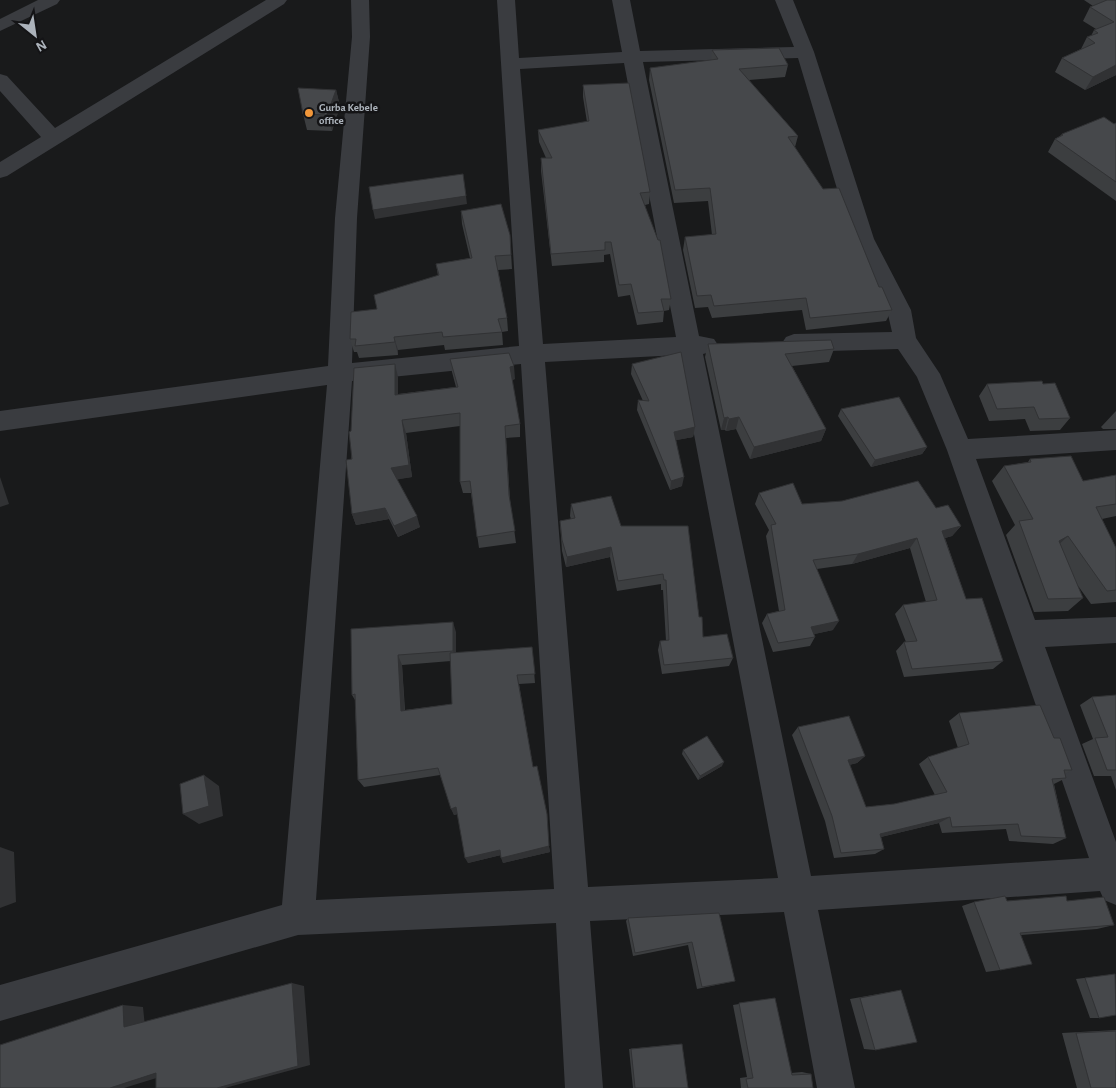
<svg xmlns="http://www.w3.org/2000/svg" width="1116" height="1088" font-family="'Alegreya Sans',sans-serif">
<rect width="100%" height="100%" fill="#191a1b"/>
<g fill="none" stroke-linecap="round" stroke-linejoin="round">
<path fill="#3a3c40" fill-rule="evenodd" d="M38,0H60L57,4L0,31V19Z
M266,0H287L284,4L7,176L0,178V162L41,137L0,91V74L7,76L55,128Z
M351,0H369L370,37L357,218L352,363L519,346L497,0H515L519,58L622,52L612,0H630L640,51L794,47L775,0H793L814,52L874,239L911,310L916,338L940,374L968,439L1116,430V450L976,459L1035,620L1116,617V643L1045,647L1116,842V905L1104,900L1100,891L818,910L855,1088H817L784,912L590,921L603,1088H565L556,923L298,935L0,1021V985L282,905L327,385L0,431V411L328,366L335,218L352,37ZM798,58L852,239L887,310L892,332L794,334L786,337L782,343L786,349L794,352L898,349L917,377L947,450L1089,858L811,876L703,354L714,351L718,345L714,339L699,336L643,62ZM624,63L676,337L543,344L520,69ZM679,355L778,878L588,887L545,362ZM521,364L554,889L316,900L352,381Z"/>
</g>
<path fill="#3c3e40" fill-rule="evenodd" d="M1084,0H1116V75L1085,90L1055,72L1062,58L1081,49L1087,37L1091,36L1094,30L1096,29L1083,21L1090,7L1093,6Z
M712,50L788,65L785,77L749,80L798,136L795,147L892,310L886,321L806,330L802,310L712,318L708,307L695,308L683,250L685,237L712,235L708,201L674,203L649,80L650,68L711,60Z
M583,85L650,192L649,204L645,205L671,299L669,310L664,311L663,322L637,325L630,295L618,297L610,254L604,255V262L552,266L541,171V158H546L539,142L538,130L587,122L583,97Z
M336,90L340,106L332,131L307,130L303,114Z
M1116,123V201L1048,152L1055,139L1060,136L1062,134L1114,124Z
M461,211L510,235L512,269L498,270L507,318L508,331L502,332L503,345L445,350L444,345L398,350V355L359,358L357,352H354L350,339L377,309L438,276L436,264L470,258L462,224Z
M708,344L834,349L829,362L792,366L826,429L821,441L750,459L736,429L726,431L725,430H721L705,357Z
M450,359L515,379L512,380L520,424V437L506,438L510,500L516,543L479,548L471,493H463L460,482V426L406,433L412,477L397,479L420,527L398,537L389,519L356,525L352,514L351,431L398,377V394L456,387L452,372Z
M632,364L695,427L693,437L676,440L682,486L670,490L637,410L638,400L643,401L631,374Z
M987,384H1043L1070,418L1060,430L1030,431L1025,419L989,421L979,396Z
M841,409L927,447L922,454L871,467L838,416Z
M1116,411V429H1103L1101,427Z
M1030,459L1083,481L1116,475V516L1102,519L1116,548V602L1091,604L1076,583L1083,598L1068,611L1034,612L1006,535L1015,525L992,481L1004,466L1028,462Z
M759,493L802,504L936,508L961,526L952,536L945,538L966,599L1003,661L993,669L904,677L896,651L904,642H906L895,614L903,605L926,602L910,548L852,564L817,569L833,630L814,634L815,637L810,646L773,652L762,623L767,614L779,611L766,536L769,530L755,504Z
M571,504L621,526H688L699,617L703,637L733,658L729,666L662,674L658,650L660,641H666L663,590H661V584L617,591L610,557L566,567L562,551L560,521L571,519L570,516Z
M351,629L456,632V653L532,647L535,683L519,684L533,767L550,852L503,863L501,855L468,863L458,814L454,815L440,775L364,787L358,780L355,700L352,695ZM451,661L452,704L405,710L402,665Z
M1116,695V790L1111,776H1094L1082,744L1093,739L1080,705L1092,697Z
M959,713L1054,738L1072,770L1065,774L1066,778L1054,784L1066,838L1053,844L1009,841L1006,829L942,833L939,823L881,837L884,849L875,854L834,858L825,821L792,735L798,727L865,756L857,763L849,765L866,807L894,804L935,795L919,764L928,757L958,748L949,721Z
M683,750L722,766L698,780L682,754Z
M1007,901H1067L1114,925L1097,929L1021,935L1000,970L986,972L962,906L974,902Z
M719,913L735,981L697,989L688,945L633,956L626,921L628,918Z
M1115,974L1099,1018H1090L1076,979Z
M901,990L875,1050L864,1049L850,999Z
M775,998L791,1073L802,1072L811,1074L813,1088H741L740,1078L747,1077L733,1005Z
M1116,1030V1088H1077L1062,1033Z
M678,1044H682L688,1088H633L629,1049Z"/>
<path fill="#313234" d="M1116,65V75L1085,90L1093,77Z
M336,90L340,106L332,131L327,115Z
M466,196L467,204L375,219L373,210Z
M394,337L398,350V355L395,342Z
M395,364L398,377V408L395,395Z
M514,366L515,379L511,380L510,367Z
M728,417L725,430H721L724,418Z
M739,417L736,429L726,431L729,419Z
M402,420L406,433L412,477L395,480L391,468Z
M695,427L693,437L672,441L674,432Z
M826,429L821,441L750,459L754,447Z
M927,447L922,454L871,467L875,460Z
M0,477L9,504L0,507Z
M684,477L682,486L670,490L671,481Z
M385,508L389,519L356,525L352,514Z
M417,516L420,527L398,537L394,526Z
M961,526L952,536L934,541L942,531Z
M1068,536L1053,550L1059,541Z
M917,538L910,548L852,564L858,554Z
M611,547L610,557L566,567L567,557Z
M839,621L833,630L806,636L811,627Z
M453,622L456,632V661L453,651Z
M398,655L402,665L405,719L401,711Z
M865,756L857,763L840,767L848,760Z
M724,762L722,766L698,780L700,776Z
M204,775L219,786L223,816L199,824L183,814Z
M456,807L459,813L454,815L451,809Z
M950,817L939,823L872,839L880,834Z
M549,846L550,852L503,863L501,858Z
M0,847L14,852L16,902L0,908Z
M500,850L501,855L468,863L465,858Z
M292,983L304,986L310,1065L225,1088H217Z
M123,1005L143,1007L145,1027H124Z
M176,1072L124,1088H110L156,1073Z"/>
<path fill="#46484b" stroke="#313234" d="M1107,0H1116V65L1093,77L1062,58L1095,43L1087,37L1098,33L1094,30L1114,22L1090,7Z
M779,48L788,65L739,69L798,136L788,137L823,189L839,188L879,287H882L892,310L810,318L806,298L714,306L711,295L697,296L685,237L716,234L710,188L675,190L650,68L718,59L712,50Z
M629,83L650,192L640,193L658,240H660L671,299H661L664,311L638,313L631,284L619,285L611,242H605V250L551,254L541,158H552L538,130L589,121L583,85Z
M298,88L336,90L327,115L303,114Z
M1104,117L1114,124L1116,123V182L1055,139L1063,135L1062,134Z
M463,174L466,196L373,210L369,187Z
M501,204L510,235L511,255L495,256L507,318L498,319L502,332L443,337L442,332L394,337L395,342L355,346L356,339H350L351,312L377,309L374,295L439,275L436,264L472,258L461,211Z
M831,340L834,349L785,354L826,429L754,447L739,417L729,419L728,417L724,418L708,344Z
M681,352L695,427L674,432L684,477L671,481L638,400L649,401L632,364Z
M509,353L514,366L510,367L520,424L505,426L509,495L515,531L477,537L470,481L460,482V413L402,420L409,465L391,468L417,516L394,526L385,508L352,514L346,460L352,459L349,432L351,431L354,368L395,364V395L458,387L450,359Z
M1042,381L1043,384L1055,383L1070,418L1039,419L1034,407L997,409L987,384Z
M899,397L927,447L875,460L841,409Z
M1071,456L1083,481L1116,475V504L1096,507L1116,548V590L1107,591L1068,536L1059,541L1083,598L1048,599L1019,521L1033,519L1004,466L1031,462L1030,459Z
M918,481L936,508L948,505L961,526L942,531L966,599L982,598L1003,661L912,669L904,642L917,641L903,605L937,600L917,538L858,554L813,560L839,621L811,627L815,637L778,643L767,614L785,610L771,525L776,524L759,493L793,483L802,504L842,501Z
M611,496L621,526H688L699,617H702L703,637L727,634L733,658L664,665L660,641L669,640L666,580H664L663,574L618,581L611,547L567,557L562,540L560,521L575,518L571,504Z
M453,622V651L398,655L401,711L452,704L450,653L532,647L535,674L517,675L533,767L537,766L547,814L549,846L501,858L500,850L465,858L456,807L451,809L438,768L358,780L355,694L352,695L351,629Z
M1116,695V770H1107L1095,738L1108,737L1092,697Z
M1040,705L1054,738H1060L1072,770H1064L1066,778L1052,779L1066,838L1021,836L1018,824L952,827L950,817L880,834L884,849L841,853L832,816L798,727L849,716L865,756L848,760L866,807L894,804L947,792L928,757L969,744L959,713Z
M707,736L724,762L700,776L683,750Z
M204,775L209,806L183,814L180,784Z
M1005,896L1007,901L1066,896L1067,901L1104,897L1114,925L1020,933L1032,964L1000,970L974,902Z
M719,913L735,981L702,987L692,942L635,953L628,918Z
M1115,974L1116,1015L1099,1018L1085,978Z
M292,983L298,1066L217,1088H156V1073L110,1088H0V1045L123,1005L124,1027Z
M901,990L917,1042L875,1050L860,998Z
M775,998L792,1075L811,1074L813,1088H748L746,1079L753,1078L739,1003Z
M1116,1031V1088H1091L1076,1033Z
M682,1044L688,1088H635L631,1049Z"/>
<circle fill="#f2973a" stroke="#141416" stroke-width="2" cx="309" cy="113" r="5"/>
<g text-anchor="middle" stroke-width="5" stroke-linejoin="round" paint-order="stroke">
<g font-size="11" font-weight="bold" fill="#acb3bb" stroke="#141416" text-anchor="start">
<text x="319" y="111">Gurba Kebele<tspan x="319" dy="13">office</tspan></text>
</g>
</g>
<g transform="translate(35 35) rotate(150)" stroke="#141416" stroke-width="4" paint-order="stroke">
<path d="M0-4L9 19L0 12L-9 19Z" fill="#acb3bb"/>
<text y="-8" font-size="14" font-weight="bold" text-anchor="middle" fill="#acb3bb">N</text>
</g>
</svg>
